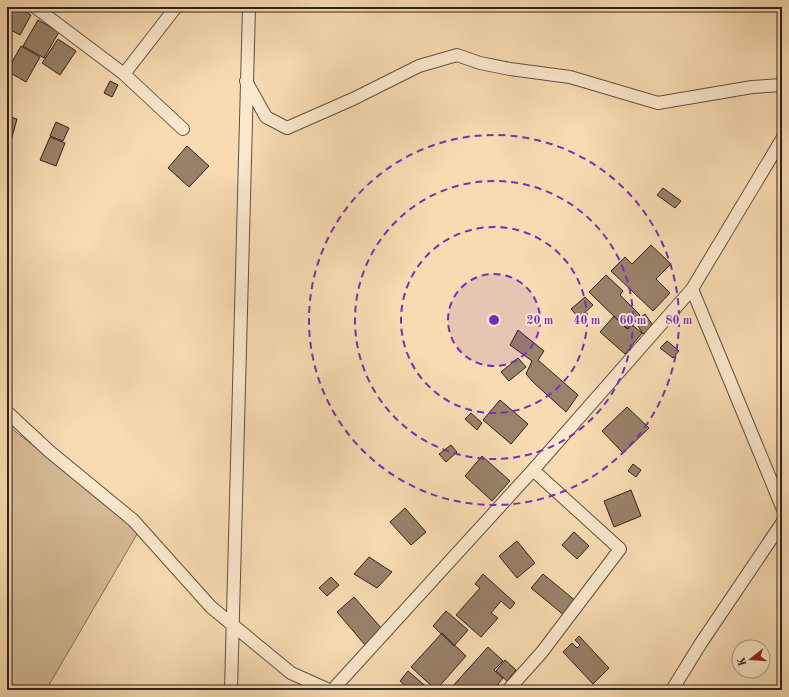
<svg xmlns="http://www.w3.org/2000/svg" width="789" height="697" font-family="'Old Standard TT',serif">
<rect width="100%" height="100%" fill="#f8dbb1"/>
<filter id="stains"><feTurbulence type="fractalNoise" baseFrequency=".005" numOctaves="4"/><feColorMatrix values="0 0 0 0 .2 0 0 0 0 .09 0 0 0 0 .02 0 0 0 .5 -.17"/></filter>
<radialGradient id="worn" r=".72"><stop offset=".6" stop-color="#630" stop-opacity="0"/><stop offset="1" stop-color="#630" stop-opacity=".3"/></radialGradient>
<path fill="#d6bc98" stroke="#826f5a" d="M7,425L140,529L46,690H7Z"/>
<path fill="#98826a" stroke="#2f221d" d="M7,7H17L31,15L20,35L7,28Z
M38,20L59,32L44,58L23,46Z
M58,39L76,51L60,75L42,63Z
M21,46L40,57L26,82L7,71Z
M110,81L118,85L112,97L104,93Z
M7,116L17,119L11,141L7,140Z
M56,122L69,128L63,141L50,136Z
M50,137L65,143L56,166L40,160Z
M187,146L209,166L189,187L168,168Z
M663,188L681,201L675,208L657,195Z
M651,245L671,264L656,279L670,293L653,311L611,271L625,257L632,264Z
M606,275L623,291L620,295L640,315L627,329L589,292Z
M585,297L593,305L579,318L571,309Z
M645,314L654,327L643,334L635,321Z
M614,316L628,329L631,324L642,333L625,354L600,332Z
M518,330L544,351L538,360L578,395L566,412L534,383L526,374L532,361L510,345Z
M667,341L679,351L673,358L660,348Z
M518,358L526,367L509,381L501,372Z
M500,400L528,424L511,444L483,420Z
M627,407L649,428L623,453L602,431Z
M471,413L482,423L477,430L465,419Z
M451,445L457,452L446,462L439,454Z
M482,456L510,481L492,501L465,476Z
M633,464L641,470L636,477L628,471Z
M631,490L641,516L614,527L604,501Z
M405,508L426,532L411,545L390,522Z
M574,532L589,546L577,559L562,545Z
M517,541L535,563L517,578L499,556Z
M369,557L392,572L377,588L354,574Z
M483,574L515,603L510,609L501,601L491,613L498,618L481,637L456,615L480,588L475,584Z
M543,574L577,602L565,616L531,588Z
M331,577L339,585L327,596L319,588Z
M354,597L382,629L365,645L337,612Z
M446,611L468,630L454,646L433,626Z
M442,633L466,656L436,690L411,667Z
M579,636L609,668L593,684L563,652L572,643L577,648L580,645L575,640Z
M488,647L503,661L494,670L503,678L498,684L502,688L500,690H454L451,688Z
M505,660L516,670L507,681L496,671Z
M408,671L430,690H410L400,681Z"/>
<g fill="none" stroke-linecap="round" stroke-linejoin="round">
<g stroke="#615042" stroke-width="14">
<path id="minor" d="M35,7L124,74L176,7
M124,74L183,129
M246,81L266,117L287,128L353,99L419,66L457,55L480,63L510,69L570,77L658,103L752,87L782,85
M692,289L782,507
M7,412L49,451L133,520L211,607L291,673L329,690
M231,690L249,7
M335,690L336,686L533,470L692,289L782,139
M508,690L542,652L620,549L533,470
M672,690L701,643L782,523"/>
</g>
<use href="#minor" stroke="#fae8cc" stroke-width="12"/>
</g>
<circle cx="494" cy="320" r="46" fill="#7b2cbf" fill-opacity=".12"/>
<g fill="none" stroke="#7b2cbf" stroke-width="2" stroke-dasharray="7 5">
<circle cx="494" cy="320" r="46"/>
<circle cx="494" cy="320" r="93"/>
<circle cx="494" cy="320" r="139"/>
<circle cx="494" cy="320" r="185"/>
</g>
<circle cx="494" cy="320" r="6" fill="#7b2cbf" stroke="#fae8cc" stroke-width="2"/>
<g font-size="12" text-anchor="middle" font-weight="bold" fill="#7b2cbf" stroke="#fae8cc" stroke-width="4" stroke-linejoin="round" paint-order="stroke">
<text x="540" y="324">20 m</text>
<text x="587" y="324">40 m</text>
<text x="633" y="324">60 m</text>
<text x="679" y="324">80 m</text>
</g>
<rect width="789" height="697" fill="none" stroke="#f8dbb1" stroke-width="24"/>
<rect x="8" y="8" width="773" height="681" fill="none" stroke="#2f221d" stroke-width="2"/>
<rect x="12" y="12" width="765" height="673" fill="none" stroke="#2f221d"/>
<g transform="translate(751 659) rotate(253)"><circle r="19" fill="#fae8cc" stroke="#a99986"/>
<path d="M0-3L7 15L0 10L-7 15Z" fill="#8f2418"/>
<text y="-6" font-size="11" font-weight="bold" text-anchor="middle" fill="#2f221d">K</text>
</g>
<rect width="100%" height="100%" filter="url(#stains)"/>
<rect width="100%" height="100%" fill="url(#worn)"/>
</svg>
